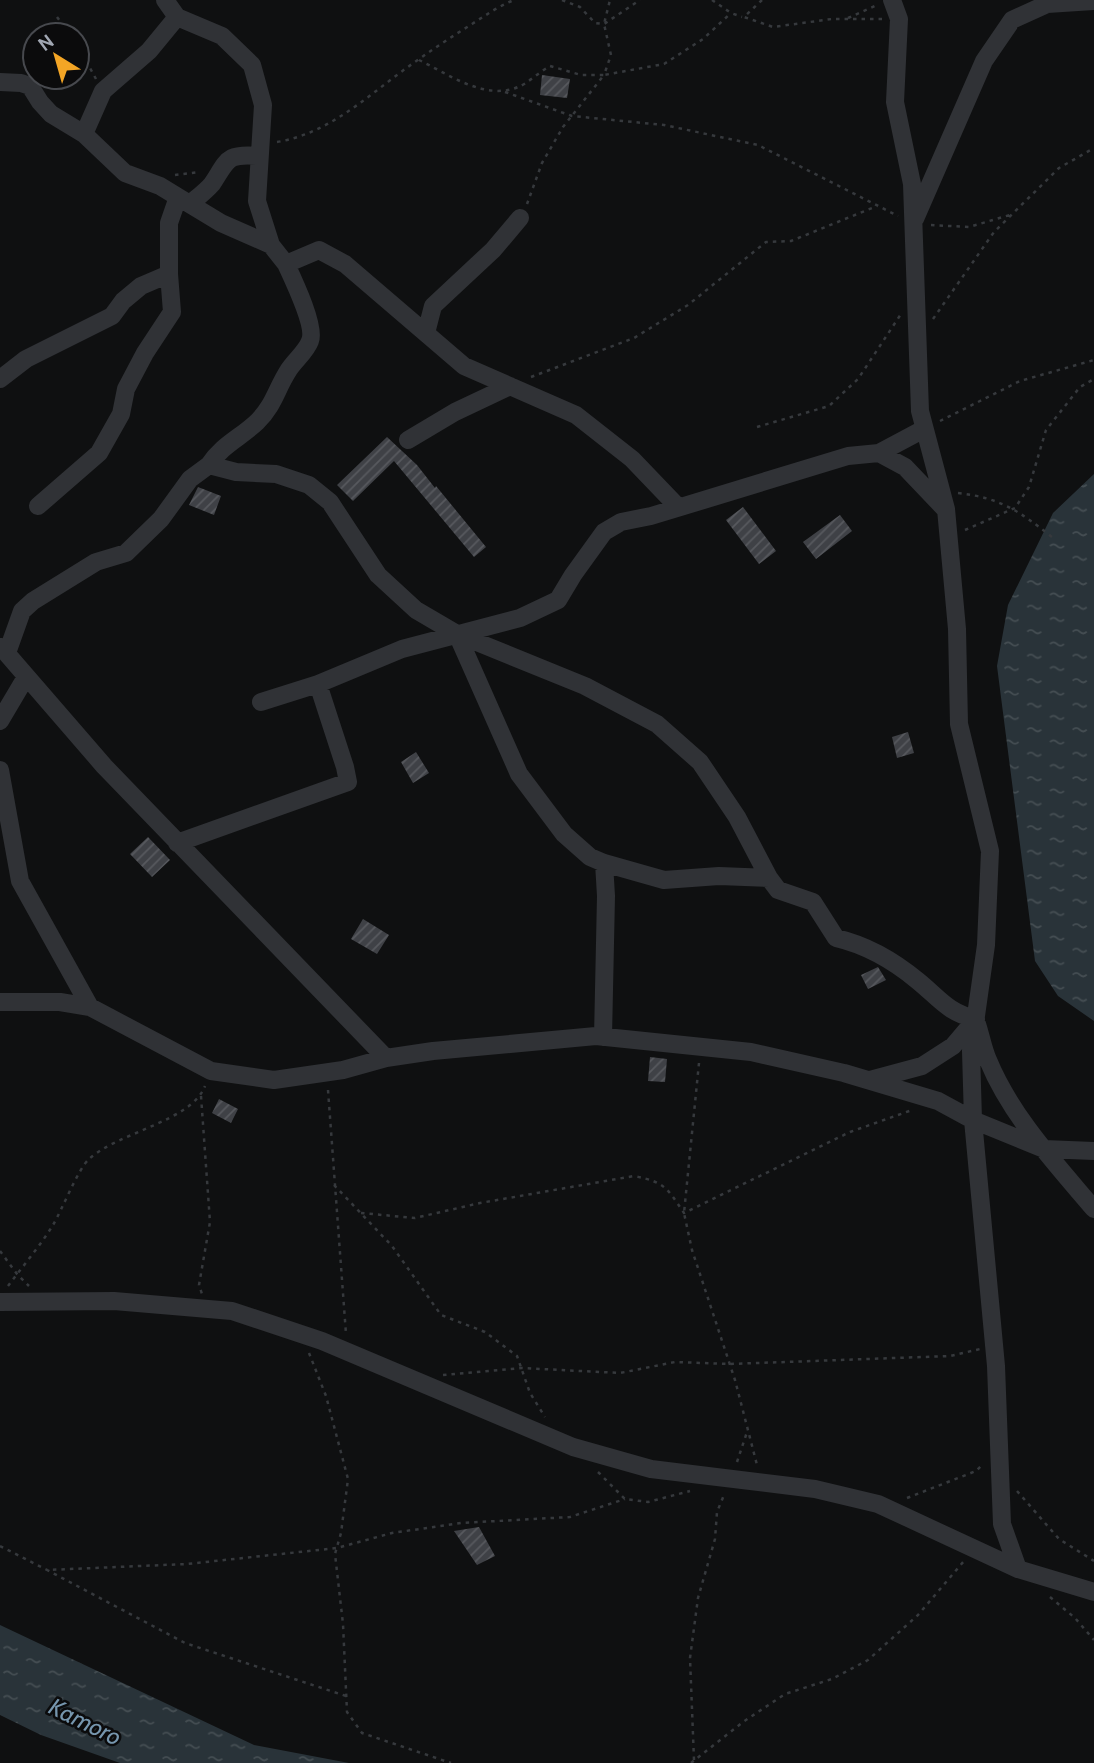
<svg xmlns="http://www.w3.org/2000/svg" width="1094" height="1763" font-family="Cabin,sans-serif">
<defs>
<pattern id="water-ripples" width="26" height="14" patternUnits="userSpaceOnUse" patternTransform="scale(1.75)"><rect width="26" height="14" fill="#293339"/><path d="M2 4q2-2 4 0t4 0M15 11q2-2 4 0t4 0" fill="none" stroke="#454e53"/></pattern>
<pattern id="building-hatch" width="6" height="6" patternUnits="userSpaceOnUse" patternTransform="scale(1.75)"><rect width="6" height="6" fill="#3f4146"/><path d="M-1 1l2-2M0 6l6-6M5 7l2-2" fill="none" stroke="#57595e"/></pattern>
</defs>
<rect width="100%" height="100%" fill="#0f1011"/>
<path fill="url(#water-ripples)" d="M1094,474V1021L1058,996L1035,961L997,666L1008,605L1053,513Z
M0,1625L254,1745L349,1763H120L41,1735L0,1715Z"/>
<path fill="url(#building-hatch)" d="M542,75L570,79L567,98L540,95Z
M387,437L417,465L435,488L436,486L486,547L474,557L394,461L353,501L337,485Z
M198,487L221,496L214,515L189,505Z
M743,507L776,551L759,564L726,520Z
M840,515L852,531L816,559L803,542Z
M908,732L914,753L897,758L892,737Z
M416,752L429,773L413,783L401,762Z
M148,837L170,860L152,877L130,854Z
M363,919L389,935L377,954L351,939Z
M878,967L886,980L868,989L861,975Z
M650,1057L667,1059L665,1082L648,1081Z
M219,1099L238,1109L231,1123L212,1113Z
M479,1527L495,1556L477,1565L454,1531Z"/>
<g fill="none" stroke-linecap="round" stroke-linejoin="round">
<path stroke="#36393d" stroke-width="2.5" stroke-dasharray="3.5 5" stroke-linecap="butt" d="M562,0L580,7L595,23L604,24L640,0
M712,0L731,13L742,17
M762,0L744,17L773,27L832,19H882
M57,17L65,28L66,35
M848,18L877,5
M77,58L90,68L96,79
M419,60C448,74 485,101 518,87C527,84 539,72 550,66L581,75H604L611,55L604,24L610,0
M505,92L572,116L664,125L758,145L898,216
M277,142C326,134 362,101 401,72C424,55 448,39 472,24C486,15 499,6 514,0
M175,175L200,172
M527,204L542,163L563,127L604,75L664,64L703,39L731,13
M931,225L969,227L1013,214
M933,319L994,232L1059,168L1094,148
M531,377L634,338L688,305L766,242L791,241L877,206
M940,421L1020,381L1094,360
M757,427L829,406L858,379L901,314
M958,493C1001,498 1019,511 1052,537
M965,530L1015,508L1029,487L1046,430L1080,387L1094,379
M699,1063L684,1213L692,1250L735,1380L757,1465
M328,1090L346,1334
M201,1096L210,1222L199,1285L202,1294
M334,1185L392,1246L441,1315L485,1332L517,1356L530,1393L545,1417
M361,1213L415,1218L480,1203L634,1176C665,1182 667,1188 684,1213L850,1132L912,1110
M0,1251L17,1274L29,1286
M8,1286C23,1266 40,1246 53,1225C62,1210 78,1169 89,1159C119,1132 192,1121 205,1086
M309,1353L326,1396L348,1479L341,1533L335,1554L343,1624L347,1712L362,1733L451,1763
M443,1375L522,1368L620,1373L675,1362L730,1364L950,1356L980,1349
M737,1462L747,1432
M598,1472L625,1499L648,1502L690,1491
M1017,1491L1059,1539L1094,1561
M907,1498L976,1471L983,1464
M0,1546L47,1570
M1050,1597L1075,1618L1094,1640
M346,1696L185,1643L47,1570L187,1564L337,1548L392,1533L461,1523L570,1517L625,1499
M694,1760L690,1658L698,1598L715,1539L717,1512L724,1495
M691,1763L743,1722L785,1694L832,1679L868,1660L918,1615L964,1561"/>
<path stroke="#303236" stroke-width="18" d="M165,0L177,17L222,36L252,65L263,105L257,201L271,245
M892,0L899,19L895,102L912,184L920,411L946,509L957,629L959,724L990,851L986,945L971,1051L973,1120L996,1366L1002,1524L1018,1569
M0,82L21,83L30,86L40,102L51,114L84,134L125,173L160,186L178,197
M84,134L103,91L149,51L177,17
M191,203C198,197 206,191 212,184C228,160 226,153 259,156
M915,219L984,61L1012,20L1047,4L1094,1
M426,333L433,306L493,250L520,218
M0,379L26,359L112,316L123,301L141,286L169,274V223L178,197L221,223L271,245L286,264
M408,440L455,412L510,386
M879,453L924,429
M209,465C222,445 240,438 257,422C274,405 276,390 288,371C294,361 306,352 310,341C316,327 293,279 286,264L319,250L345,264L464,366L576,415L632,459L678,507
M38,506L99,453L121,414L126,389L145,353L172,312L169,274
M457,634L519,774L564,834L590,857L604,863L664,880L719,876L769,878
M1,647L104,766L386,1058
M7,653L22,611L33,601L96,562L126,553L161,519L190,479L209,465L236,472L276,474L309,485L330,502L378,575L416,610L457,634L585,686L657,724L700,762L737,817L769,878L778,890L813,902L836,938C866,945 894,961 918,981C939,998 948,1013 976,1019
M261,702L318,684L402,649L520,618L558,600L573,575L604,532L621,522L651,516L848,456L879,453L905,467L944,508
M0,721L26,677
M0,770L20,881L90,1007
M177,843L348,782L345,767L318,684
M0,1002H60L90,1007L211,1071L274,1080L343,1070L386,1058L433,1051L596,1036L751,1052L844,1073L938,1101L973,1120L1044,1149L1094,1151
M977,1024C981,1036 983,1049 988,1060C1011,1116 1055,1163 1094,1209
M603,1037L606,896L604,863
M870,1080L922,1066L953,1046L976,1019
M0,1302L114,1301L232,1311L322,1341L573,1447L651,1469L815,1489L878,1504L1018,1569L1094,1592"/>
</g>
<g text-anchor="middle" stroke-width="5" stroke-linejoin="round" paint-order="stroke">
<g font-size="24" font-style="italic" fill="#7696ae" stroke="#0b0b0c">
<text transform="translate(85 1722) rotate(26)" y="8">Kamoro</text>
</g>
</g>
<g transform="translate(56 56) rotate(323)"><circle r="33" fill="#0b0b0c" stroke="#47494e" stroke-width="2"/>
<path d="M0-5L12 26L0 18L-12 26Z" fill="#f3a525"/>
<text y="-10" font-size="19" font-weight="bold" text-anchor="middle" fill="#a0a6b2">N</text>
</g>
</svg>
